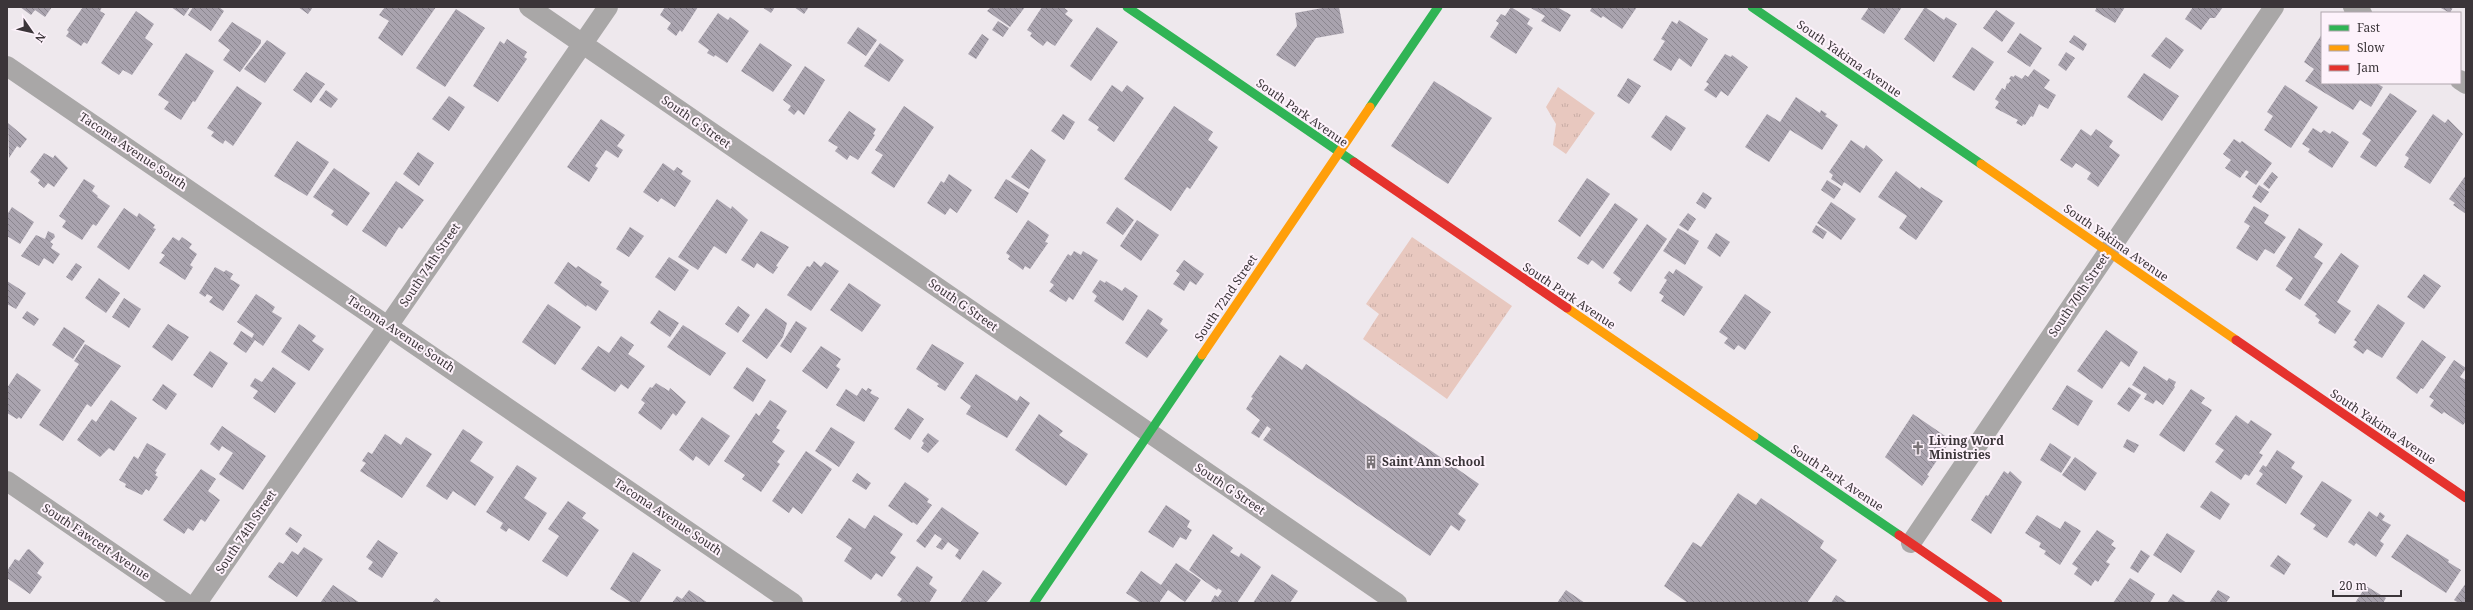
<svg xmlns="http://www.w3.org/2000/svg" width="2473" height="610" font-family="'Noto Serif',serif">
<defs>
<pattern id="grass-tufts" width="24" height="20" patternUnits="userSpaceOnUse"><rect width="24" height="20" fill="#e8c8bf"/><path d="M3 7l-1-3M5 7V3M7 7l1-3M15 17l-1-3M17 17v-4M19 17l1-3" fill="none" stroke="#c8aca5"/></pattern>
<pattern id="building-back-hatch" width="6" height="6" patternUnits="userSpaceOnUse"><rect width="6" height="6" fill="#a9a3ae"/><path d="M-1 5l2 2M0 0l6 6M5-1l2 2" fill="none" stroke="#8b868f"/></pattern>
</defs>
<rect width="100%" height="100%" fill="#eee8ed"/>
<path fill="url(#grass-tufts)" d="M1558,87L1595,113L1566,154L1553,145L1556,124L1546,107Z
M1412,237L1512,306L1447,399L1363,339L1379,314L1366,304Z"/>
<path fill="url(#building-back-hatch)" d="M20,7H52L45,17L35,10L31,15Z
M83,7H102L100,11L105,14L87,44L84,42L81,46L66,36L69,32L67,30Z
M171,7H190L184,16Z
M193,7H219L224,11L211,31L188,15Z
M298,7H313L308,14Z
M385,7H436L402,56L378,38L389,21L379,15Z
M665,7H698L682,32L680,30L676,36L667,29L671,23L660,15Z
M762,7H775L771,13Z
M794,7H809L804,14Z
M991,7H1025L1010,27L987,11Z
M1042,7H1063L1068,11L1065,14L1073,20L1055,46L1047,41L1043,46L1030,36L1032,33L1027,30Z
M1328,7H1339L1344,33L1316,38L1295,67L1276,55L1297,26L1295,13Z
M1511,7L1530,19L1527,24L1533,28L1516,54L1490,37L1499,23L1496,21L1501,14L1505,16Z
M1529,7H1557L1571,15L1560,32L1541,21L1545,16Z
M1592,7H1637L1622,29L1603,16L1601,18L1590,11Z
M1869,7H1902L1884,34L1861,19Z
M1925,7L1944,20L1946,17L1957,24L1934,62L1904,39Z
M2097,7H2125L2115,23L2095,11Z
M2193,7H2223L2215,18H2210L2201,30L2185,19Z
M2439,7H2453L2450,13Z
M456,9L485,28L445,87L416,68Z
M1996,10L2015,23L2002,42L1983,28Z
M136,11L154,24L145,38L153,44L132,75L123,70L119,75L101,63Z
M718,13L728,20L730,17L749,31L727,63L715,55L714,57L707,53L709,50L698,42Z
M1679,20L1708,39L1691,67L1679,58L1671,71L1653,60L1665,41L1661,39L1672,21L1677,24Z
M998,21L1009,28L1003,37L992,30Z
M232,22L261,40V43L240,72L223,60L230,50L218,41Z
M858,27L877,40L866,56L847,43Z
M1097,27L1118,42L1091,81L1070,66Z
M2020,33L2042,48L2030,67L2007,52Z
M982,34L989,39L976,59L968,54Z
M2322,34V83H2376L2383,87L2371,107L2360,100L2353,110L2305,81L2314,69L2304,62Z
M2074,35L2087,44L2083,51L2069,42Z
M2166,37L2184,50L2170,69L2151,56Z
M507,39L527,52L524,57L527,59L498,102L473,86L500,41L504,44Z
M267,40L286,53L265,83L244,69Z
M760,43L792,65L773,92L741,71Z
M880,43L904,60L889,82L864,66Z
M1972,47L1994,62L1974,91L1952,77Z
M2066,52L2075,58L2066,71L2058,65Z
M186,53L214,71L195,102L193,101L181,120L164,109L169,102L158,95Z
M1725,54L1731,57L1732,55L1748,67L1728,96L1721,91L1716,98L1704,90L1709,84L1706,82Z
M805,66L825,80L804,115L798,110L794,115L788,110L791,106L783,100Z
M2034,69L2050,80L2044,88L2056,95L2048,109L2039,104L2033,117L2031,116L2025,125L2023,124L2022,126L2016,123L2018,120L1995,108L1999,102L1995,99L2002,88L2005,90L2007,83L2008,84L2011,80L2009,79L2011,76L2014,77L2015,75L2022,79L2025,75L2028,77Z
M306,72L325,84L311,103L293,90Z
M2144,73L2179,96L2162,121L2127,97Z
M1628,78L1641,86L1629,104L1617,96Z
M1434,81L1492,118L1448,184L1391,146Z
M1112,85L1122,92L1127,85L1144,98L1114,142L1097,130L1099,127L1088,120Z
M2285,85L2318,107L2291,148L2264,130L2273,116L2267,112Z
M237,86L262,103L233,146L225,140L223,144L211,136L214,132L207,128Z
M326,90L338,99L331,108L319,100Z
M2390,93L2417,111L2376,167L2360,157L2371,140L2362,134Z
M449,96L465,107L449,131L432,119Z
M1796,97L1820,113L1821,110L1827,114L1825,116L1838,125L1822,150L1790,130L1769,162L1745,147L1767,114L1780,122Z
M904,106L934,127L894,188L871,173L883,155L875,150Z
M1174,106L1213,132L1208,140L1218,147L1190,189L1187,187L1171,211L1124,179Z
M849,111L876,129L873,134L875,135L858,160L850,155L847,160L835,151L838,147L828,141Z
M1063,114L1075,122L1064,140L1051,131Z
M2433,114L2445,123L2448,119L2463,134L2430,184L2404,167L2409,158L2405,155Z
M1666,115L1686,128L1671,151L1651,137Z
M601,119L625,135L617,146L623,150L618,158L606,150L595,166L598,168L589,182L567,167Z
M8,123L27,139L20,148L17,146L9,158Z
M2313,128L2321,133L2324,130L2330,134L2332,131L2349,142L2332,168L2308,152L2310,149L2302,144Z
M2081,129L2091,136L2096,129L2113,141L2109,147L2120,155L2098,187L2087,179L2091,173L2076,163L2072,168L2060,160Z
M2234,139L2240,143L2242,141L2272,163L2256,185L2245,177L2249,172L2246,170L2240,178L2225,168L2231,160L2223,154Z
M1851,140L1864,149L1866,145L1883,160L1860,193L1844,182L1842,186L1831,179L1833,175L1829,172Z
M297,141L329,162L307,196L274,176Z
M1031,149L1046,160L1029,189L1011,177Z
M418,152L434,163L419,186L403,174Z
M44,153L53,158L55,155L68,168L54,187L48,183L44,188L38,183L40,180L30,172Z
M663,163L674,171L677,167L683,171L681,174L691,181L675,207L661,198L658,202L643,192Z
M334,168L370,193L347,226L331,215L334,211L313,197Z
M1896,171L1920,189L1921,187L1943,201L1916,240L1899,228L1907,216L1878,197Z
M2272,172L2278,177L2269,189L2263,184Z
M949,174L972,190L957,213L950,208L945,215L927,203L941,181L944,183Z
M2466,175V214L2453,205L2455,203L2449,199Z
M1587,178L1610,194L1580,237L1558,221Z
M84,179L95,186L92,191L98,196L97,197L110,206L96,226L93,224L82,240L62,227L66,221L59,216Z
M1006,179L1029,193L1017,213L994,198Z
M1827,180L1841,189L1834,199L1821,190Z
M396,181L424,200L402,229L399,227L386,247L362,231Z
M2259,185L2269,192L2261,203L2252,197Z
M1703,192L1712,198L1705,209L1696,203Z
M717,199L731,209L732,206L748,220L726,254L714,246L698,270L678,257Z
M1831,202L1856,219L1841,240L1817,223Z
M1615,203L1638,219L1603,269L1592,260L1588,265L1577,258Z
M2254,206L2269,215L2264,223L2286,237L2274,254L2265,249L2257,261L2236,248L2250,226L2244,222Z
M12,207L34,222L20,244L7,236V215Z
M1117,207L1134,220L1123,235L1106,223Z
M124,208L137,217L139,213L155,225L153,228L156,229L129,270L97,247Z
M1688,213L1696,219L1688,231L1679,225Z
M1028,220L1049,235L1045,242L1048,243L1030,269L1025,266L1023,270L1008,259L1010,256L1006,253Z
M1137,220L1159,235L1141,261L1120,246Z
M1647,224L1667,239L1631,292L1618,283L1621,279L1613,273Z
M1816,225L1827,232L1823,239L1812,232Z
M630,227L644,236L629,257L616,249Z
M1678,228L1699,241L1685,265L1663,251Z
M2299,228L2323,244L2314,257L2323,263L2300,300L2285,290L2293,278L2276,266Z
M48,231L54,234L55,237L50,242L53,244L51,248L60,254L53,264L44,258L39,266L21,256L36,235L45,239Z
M761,231L789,247L776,266L778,267L773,274L757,263L754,268L741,260Z
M1716,233L1730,242L1720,257L1707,248Z
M173,237L179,241L182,237L192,244L189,248L197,254L190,265L193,267L185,280L159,263L165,255L161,253Z
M1074,251L1081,255L1083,251L1098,260L1073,300L1069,297L1066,302L1049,291L1054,285L1050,282L1068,254L1071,256Z
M2341,253L2359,266L2337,302L2351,311L2335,334L2318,323L2320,320L2315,316L2317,314L2304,305Z
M669,257L689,270L675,291L655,277Z
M1184,260L1204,274L1196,285L1190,281L1184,291L1173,284L1180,274L1176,271Z
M814,261L821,267L825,262L839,271L811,311L787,295L807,266L810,267Z
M568,262L576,268L578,266L602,282L600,285L609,291L596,311L587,305L586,307L554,283Z
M76,263L82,267L72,281L66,277Z
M215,267L224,272L226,270L233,274L230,279L240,285L223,311L209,302L213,297L207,294L205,297L199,293Z
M1676,269L1703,287L1684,316L1661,301L1664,296L1659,293L1667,280L1664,278L1669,271L1673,274Z
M2424,274L2441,286L2424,309L2407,297Z
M99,278L120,293L106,313L85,298Z
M1100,280L1105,283L1106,281L1122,291L1125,287L1138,296L1123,321L1094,301L1097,296L1092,292Z
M7,281L26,293L16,309L7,304Z
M849,283L881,305L862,332L830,310Z
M256,294L275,307L272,312L282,318L263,346L255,340L246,353L233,344L241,331L252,338L254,334L237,322Z
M1745,294L1771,312L1745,350L1738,345L1734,350L1724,343L1728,338L1719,332Z
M124,298L141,309L129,328L112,317Z
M548,304L581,327L555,365L522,342Z
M2378,304L2405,323L2382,358L2367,349L2363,354L2353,347L2357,342L2354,340Z
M738,306L750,315L738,333L725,324Z
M766,308L787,323L783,337L767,359L742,341Z
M1148,309L1163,319L1160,324L1168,330L1147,358L1125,343Z
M659,310L679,323L670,337L650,323Z
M27,311L39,319L34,326L22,318Z
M796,321L807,328L791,353L780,346Z
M168,324L189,337L172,361L152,347Z
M299,324L316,336L312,341L324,349L309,371L281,352Z
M683,325L726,353L710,376L667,347Z
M64,327L85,341L73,359L52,345Z
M2106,330L2138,352L2129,367L2121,361L2102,389L2077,371Z
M621,336L634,345L628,354L645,366L628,389L621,384L615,392L581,369L598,346L609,353Z
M2422,340L2446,357L2423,389L2421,388L2417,394L2396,378Z
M85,344L121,366L91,407L87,404L63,441L39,425L79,364L74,361Z
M932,344L964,363L945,391L937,386L939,384L916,369Z
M821,346L841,359L836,366L840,369L827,389L802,371Z
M210,351L228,363L212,388L193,375Z
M1280,355L1302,370L1306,364L1479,484L1458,514L1466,520L1459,531L1451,525L1430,556L1263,440L1271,429L1267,426L1259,438L1251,433L1260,420L1246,409L1253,398L1251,397Z
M2454,360L2466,368L2460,377L2466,380V421L2463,425L2444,412L2442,414L2430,406L2434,400L2429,397Z
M2144,366L2167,381L2169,378L2176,382L2174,386L2175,387L2163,405L2156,400L2153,404L2144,399L2147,394L2132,385Z
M273,367L296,383L275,413L253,398L258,391L250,386L255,378L262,382Z
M747,367L766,380L753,402L733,388Z
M17,373L41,390L21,419L19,417L17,419L7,413V388Z
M976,374L1017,401L1020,396L1030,403L1007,438L966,414L971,406L960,398Z
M656,383L669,391L670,388L686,402L676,416L673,413L661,430L638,413L645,403L641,400L650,387L652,388Z
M163,384L177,394L166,410L152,400Z
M2067,385L2093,401L2078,426L2052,409Z
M2129,387L2141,395L2129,412L2117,404Z
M862,388L866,391L868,388L872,390L870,393L879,398L864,422L836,405L846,389L857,396Z
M2191,389L2205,398L2201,403L2212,410L2184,452L2159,435Z
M111,400L137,418L114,451L109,448L100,457L77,440L92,419L96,422Z
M770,400L787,411L776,428L780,430L772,442L785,451L777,462L780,464L761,492L742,479L745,475L724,461L756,413L759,416Z
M908,408L924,419L910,440L894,429Z
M1039,414L1063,431L1059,435L1088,454L1066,486L1015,450Z
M1913,414L1951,440L1927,475L1929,476L1922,486L1885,457Z
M2236,415L2248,424L2251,420L2272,434L2259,453L2263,455L2249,476L2245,474L2241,480L2215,462L2224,450L2215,444Z
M702,417L730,436L709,466L696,456L693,461L679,450Z
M222,426L266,456L243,490L219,474L233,453L222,446L219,451L210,444Z
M831,427L855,442L839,467L815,451Z
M463,429L483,442L470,461L494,477L475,506L453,491L447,500L426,486Z
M928,433L939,441L928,453L921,448L924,443L922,441Z
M385,434L401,445L406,437L432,454L402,498L360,471L366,463L362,461L368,452L372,454Z
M2127,439L2139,445L2134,453L2123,447Z
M147,443L166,454L155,471L157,472L155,475L158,477L149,491L146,489L142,495L125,487L126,484L119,480L134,456L138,459Z
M2050,443L2071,457L2061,473L2040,460Z
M2277,450L2295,462L2291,468L2303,476L2286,504L2256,484L2263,474L2259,471L2263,465L2266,467Z
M806,451L832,469L802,514L793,507L789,513L772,501Z
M2075,457L2097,473L2085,491L2062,475Z
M517,465L537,478L524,498L547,513L529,541L509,528L506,532L500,528L503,523L486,512Z
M201,469L216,479L208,491L220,500L205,522L201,519L193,531L188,528L184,534L163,520Z
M2004,471L2008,474L2010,471L2022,482L1991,534L1971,520L1986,495L1988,496Z
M857,473L871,483L866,490L852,481Z
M2322,481L2352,500L2327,538L2313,529L2316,525L2300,514Z
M905,482L929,499L927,502L932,505L917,525L913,522L912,523L888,506Z
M2211,491L2230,504L2220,520L2200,507Z
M1738,493L1756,505L1761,498L1824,541L1820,548L1837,560L1807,603H1688L1664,586L1693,542L1701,547Z
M568,501L586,513L582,518L599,530L567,577L542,561L559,536L548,529Z
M1166,505L1190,521L1187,527L1192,530L1186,540L1180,537L1173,548L1148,532Z
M942,507L979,533L960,560L955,556L959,550L948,542L942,550L936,547L942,539L935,534L925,548L916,541Z
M2369,511L2377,517L2380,512L2385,516L2382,520L2391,525L2380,541L2384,544L2376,557L2356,543L2354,546L2348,542Z
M874,515L903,534L890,553L896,557L882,577L876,573L871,580L844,561L852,548L836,537L849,518L865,529Z
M2037,515L2060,529L2065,521L2081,531L2060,565L2044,554L2046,551L2039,547L2041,543L2025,533Z
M290,527L302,535L297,543L285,534Z
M2097,530L2114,541L2111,545L2116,548L2106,562L2110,564L2098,582L2095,580L2091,586L2074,574L2078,568L2072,564Z
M2167,533L2195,551L2181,573L2153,555Z
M1213,534L1233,548L1230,552L1239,557L1241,553L1261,567L1237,603H1210L1215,595L1218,597L1222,591L1218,588L1217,590L1189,570Z
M2407,534L2449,560L2448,562L2461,570L2446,593L2391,557Z
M378,540L398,553L382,578L368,569L373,562L366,557Z
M304,547L323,559L297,597L268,577L279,562L283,564L292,551L298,555Z
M29,549L44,563L37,573L42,577L30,594L7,578V571L15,559L19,561L27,550Z
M2141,550L2150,556L2138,573L2130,568Z
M633,552L661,570L639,603H632L610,589Z
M2278,555L2291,564L2284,575L2270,566Z
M1176,563L1201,580L1185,602L1168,590L1159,603H1141L1126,593L1141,571L1161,585Z
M917,566L933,577L929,584L937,590L929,603H899L902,599L897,595Z
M983,570L1002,583L986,603H960Z
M1272,574L1298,591L1290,603H1253Z
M2130,578L2155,594L2150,603H2113Z
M2466,583V603H2459L2454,600Z
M333,585L360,603H320Z
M2366,586L2386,598L2383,603H2355Z
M689,590L708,603H672L677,596L682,599Z
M1566,590L1585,603H1557Z
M2218,590L2230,597L2226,603H2209Z
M2173,594L2187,603H2167Z
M1836,595L1848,603H1831Z
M436,598L442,603H432Z"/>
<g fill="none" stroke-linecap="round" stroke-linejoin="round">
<path stroke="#a9a7a7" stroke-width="20" d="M529,7L1397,603
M2353,7L2362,13
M7,66L793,603
M2460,80L2466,84
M7,481L185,603
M1911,543L2274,7
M197,603L608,7"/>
<path stroke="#30b455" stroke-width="9" d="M1127,7L1354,162
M1752,7L1981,164
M1370,107L1438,7
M1754,436L1899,535
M1034,603L1202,355"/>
<path stroke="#ff9f0a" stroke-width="9" d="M1981,164L2236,340
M1567,308L1754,436
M1202,355L1370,107"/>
<path stroke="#e5322d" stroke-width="9" d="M1354,162L1567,308
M2236,340L2466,498
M1899,535L1998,603"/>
</g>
<defs>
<g id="church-bare" transform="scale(1.08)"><path d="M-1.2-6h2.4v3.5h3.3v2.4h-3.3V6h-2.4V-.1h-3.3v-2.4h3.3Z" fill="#7a7478" stroke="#fdf2fb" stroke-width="2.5" paint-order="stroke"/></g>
<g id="building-bare" transform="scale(1.08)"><path d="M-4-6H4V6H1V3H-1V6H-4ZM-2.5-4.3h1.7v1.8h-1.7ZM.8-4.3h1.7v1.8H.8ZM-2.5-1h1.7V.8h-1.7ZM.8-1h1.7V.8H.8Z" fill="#7a7478" stroke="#fdf2fb" stroke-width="2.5" paint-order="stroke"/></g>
</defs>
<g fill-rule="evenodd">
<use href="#church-bare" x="1918" y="448"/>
<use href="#building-bare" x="1371" y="462"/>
</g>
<g text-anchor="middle" stroke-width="4" stroke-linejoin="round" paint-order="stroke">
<g font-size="12" fill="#3b3539" stroke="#fdf2fb">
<text transform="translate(1849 59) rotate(35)" y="4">South Yakima Avenue</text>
<text transform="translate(1302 113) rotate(35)" y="4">South Park Avenue</text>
<text transform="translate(696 122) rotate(35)" y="4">South G Street</text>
<text transform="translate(133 151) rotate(34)" y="4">Tacoma Avenue South</text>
<text transform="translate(2116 243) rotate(35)" y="4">South Yakima Avenue</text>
<text transform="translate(430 265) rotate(-56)" y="4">South 74th Street</text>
<text transform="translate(2079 295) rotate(-56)" y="4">South 70th Street</text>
<text transform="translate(1569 296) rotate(34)" y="4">South Park Avenue</text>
<text transform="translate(1226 298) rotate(-56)" y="4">South 72nd Street</text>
<text transform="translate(963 305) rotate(35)" y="4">South G Street</text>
<text transform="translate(401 334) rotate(34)" y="4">Tacoma Avenue South</text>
<text transform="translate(2383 427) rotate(34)" y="4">South Yakima Avenue</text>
<text transform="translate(1837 478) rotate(34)" y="4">South Park Avenue</text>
<text transform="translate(1230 489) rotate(34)" y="4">South G Street</text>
<text transform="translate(668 517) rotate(34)" y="4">Tacoma Avenue South</text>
<text transform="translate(246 532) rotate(-56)" y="4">South 74th Street</text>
<text transform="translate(96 542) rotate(34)" y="4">South Fawcett Avenue</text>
</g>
<g font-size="12" font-weight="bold" fill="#3b3539" stroke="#fdf2fb" text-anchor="start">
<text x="1929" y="445">Living Word<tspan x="1929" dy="14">Ministries</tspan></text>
<text x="1382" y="466">Saint Ann School</text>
</g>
</g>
<rect width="2473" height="610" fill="none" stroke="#3b3539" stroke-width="16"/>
<rect x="2321" y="12" width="140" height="72" fill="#fdf2fb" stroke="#afa6ad"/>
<rect x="2329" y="25" width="20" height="6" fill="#30b455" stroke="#afa6ad"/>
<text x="2357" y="32" font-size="12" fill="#3b3539">Fast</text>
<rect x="2329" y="45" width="20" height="6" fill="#ff9f0a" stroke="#afa6ad"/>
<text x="2357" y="52" font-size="12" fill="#3b3539">Slow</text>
<rect x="2329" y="65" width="20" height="6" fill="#e5322d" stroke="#afa6ad"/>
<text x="2357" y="72" font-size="12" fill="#3b3539">Jam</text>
<g transform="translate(32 32) rotate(124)" stroke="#fdf2fb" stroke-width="3" paint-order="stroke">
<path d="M0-3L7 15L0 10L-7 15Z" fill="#3b3539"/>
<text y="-6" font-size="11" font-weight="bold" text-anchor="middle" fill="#3b3539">N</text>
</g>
<path d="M2333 590v6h68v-6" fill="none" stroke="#3b3539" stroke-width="2"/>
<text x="2339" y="590" font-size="12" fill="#3b3539" stroke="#fdf2fb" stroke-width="3" paint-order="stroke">20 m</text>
</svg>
